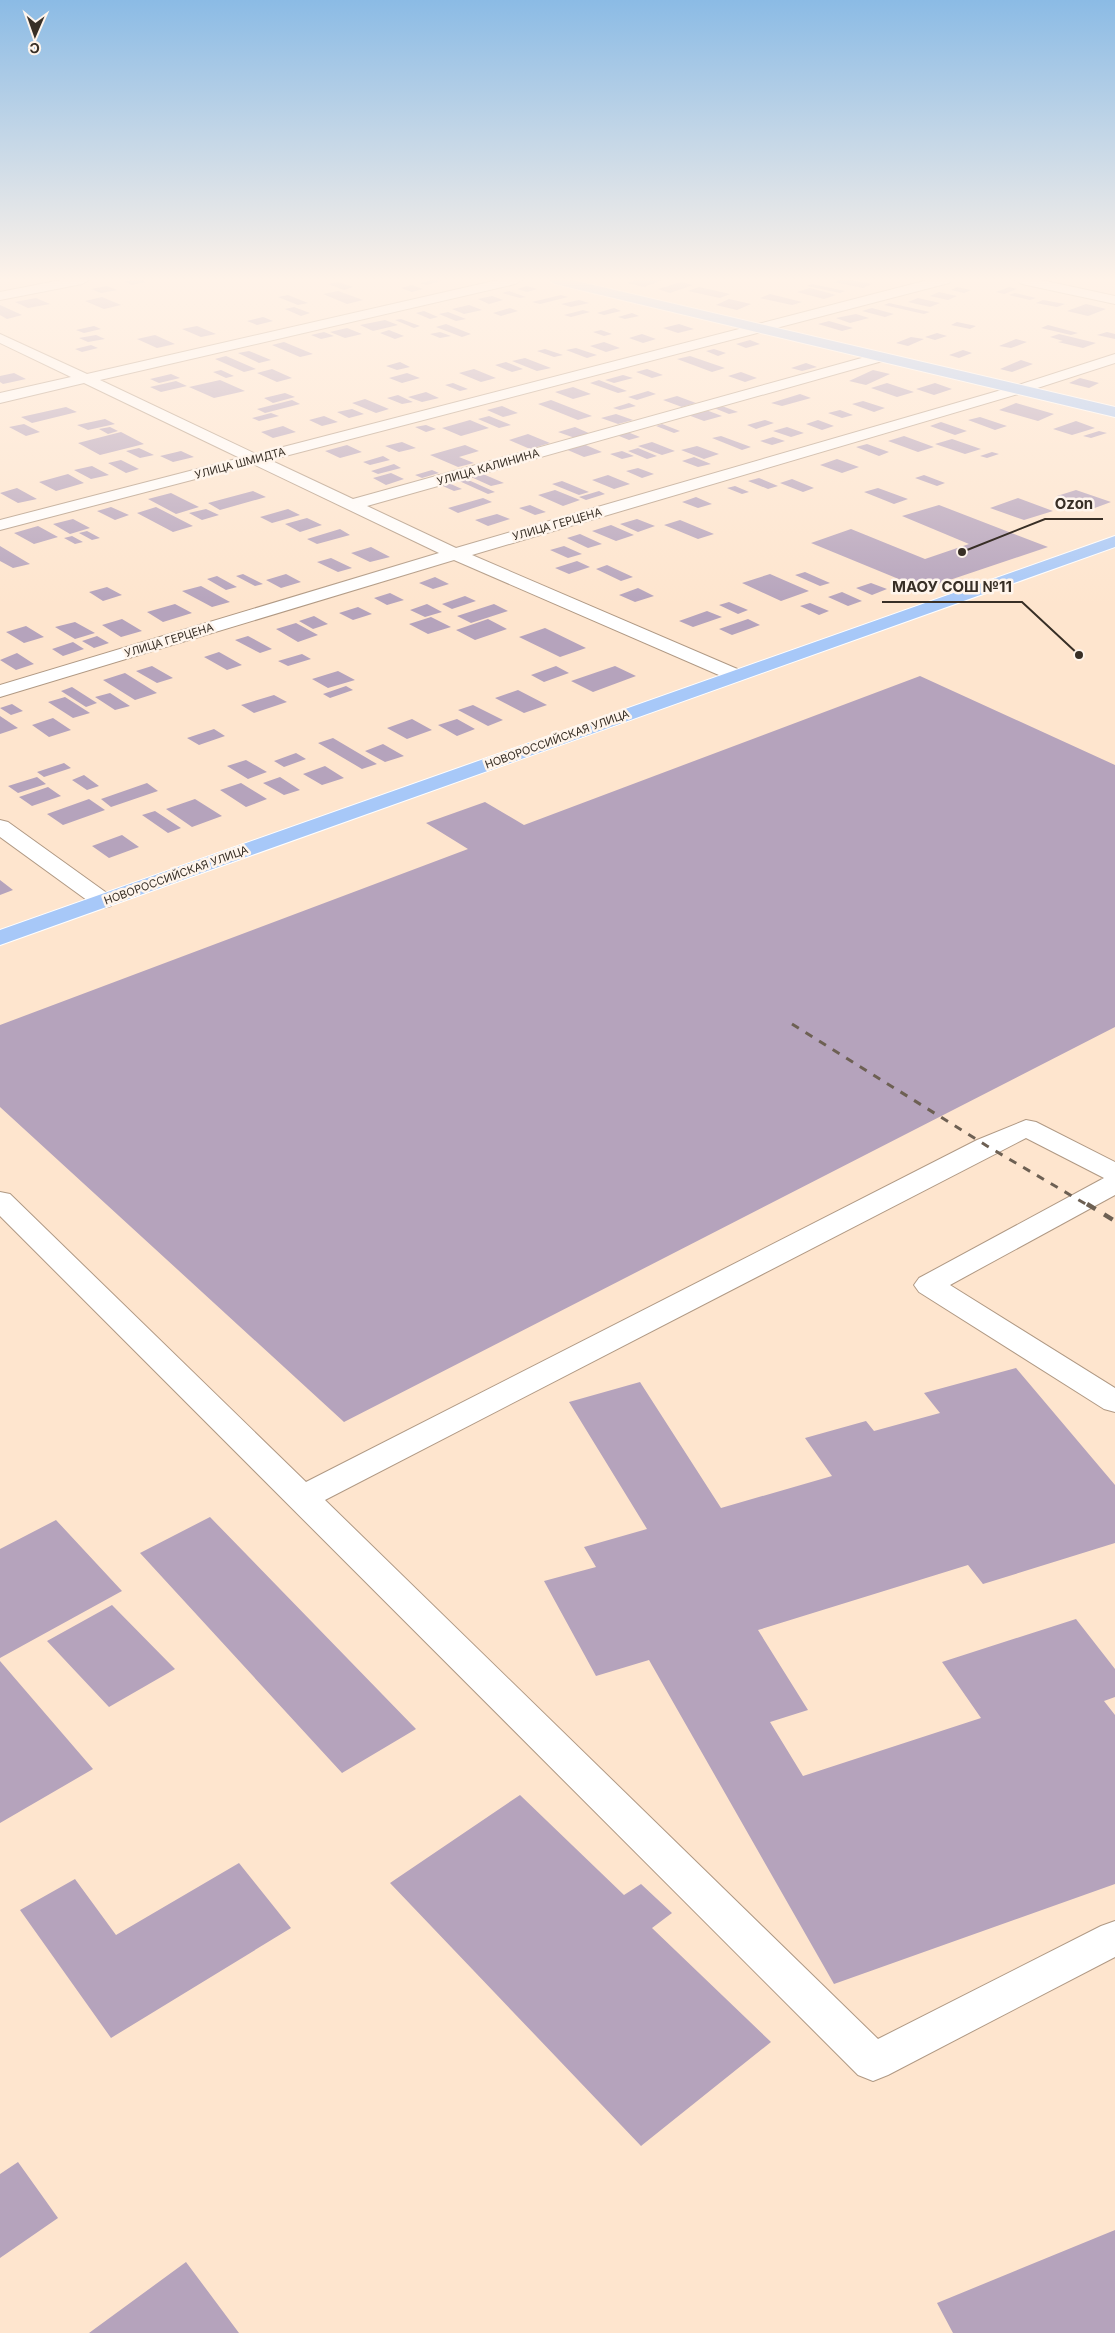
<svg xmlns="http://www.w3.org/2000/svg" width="1115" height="2333" font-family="Inter,sans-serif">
<rect width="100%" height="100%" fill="#fee5ce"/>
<path fill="#b5a3bc" d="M141,280L146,282L132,285L124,281Z
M432,280L442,281L426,285L420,283Z
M636,280H662L644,287L627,283Z
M839,280H851L872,284L863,288L834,282Z
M338,282L353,287L344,290L328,284Z
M681,282L693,285L670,293L658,289Z
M812,284L845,291L840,293L807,286Z
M412,285L423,289L412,292L401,288Z
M107,286L117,290L101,293L91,289Z
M527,286L537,289L527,292L517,289Z
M699,287L730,294L720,298L688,291Z
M957,287L971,290L964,293L951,290Z
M1009,287L1017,289L1004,294L996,292Z
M810,288L836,295L824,299L797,292Z
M338,291L363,300L347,304L323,294Z
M509,291L526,297L520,298L502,293Z
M939,292L957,296L948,300L930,296Z
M1015,293L1036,298L1030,300L1009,295Z
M770,294L802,302L792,305L760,298Z
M288,295L308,303L298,305L278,297Z
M561,295L568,297L540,304L532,302Z
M492,296L503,300L489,304L478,299Z
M102,297L121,305L104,309L85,301Z
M36,298L50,304L28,308L15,302Z
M918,298L940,303L930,307L908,302Z
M729,299L751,304L737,310L716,305Z
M579,300L589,303L571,307L561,304Z
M1043,300L1065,304L1057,307L1036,303Z
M889,303L930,312L924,314L884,305Z
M1086,304L1106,309L1088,316L1067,311Z
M0,305L22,315L7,319L0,315Z
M469,305L482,310L464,314L452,309Z
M294,307L310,313L301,316L285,309Z
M510,308L518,311L501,316L493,313Z
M614,308L621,311L604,315L597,313Z
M872,308L894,314L885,317L862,311Z
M583,310L590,312L571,317L564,315Z
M424,311L438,317L430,319L416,313Z
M448,312L466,319L456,321L439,314Z
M632,313L639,316L625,319L618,317Z
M856,314L869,318L850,323L836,318Z
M263,317L273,321L257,325L247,321Z
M401,319L420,326L414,328L395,320Z
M385,320L398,325L373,331L360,325Z
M829,321L853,328L842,331L818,324Z
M957,322L976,326L970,329L951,325Z
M446,324L471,334L462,337L436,327Z
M679,324L694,329L678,333L663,328Z
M1048,325L1078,333L1071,335L1041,328Z
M94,326L101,329L84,333L76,330Z
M197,326L216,334L201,337L182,329Z
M347,328L362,334L345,338L330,332Z
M389,330L404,336L395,339L380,333Z
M601,330L612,334L604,336L593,332Z
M324,332L334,336L321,339L311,335Z
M440,332L451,336L440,338L430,334Z
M1107,332L1115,334V339L1097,335Z
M937,333L947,336L935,340L925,337Z
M642,334L656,339L643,343L629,338Z
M1059,334L1096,343L1083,348L1058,342L1063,341L1050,337Z
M96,335L105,339L88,342L79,338Z
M155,335L175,344L157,348L137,339Z
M911,337L924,339L908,346L896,343Z
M1016,339L1027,342L1011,348L999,346Z
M750,340L760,344L746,348L736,344Z
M284,342L313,354L300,357L272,345Z
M604,342L620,348L606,352L590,346Z
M91,345L98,348L82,352L75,349Z
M576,348L597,355L587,358L566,350Z
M545,349L563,355L554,357L537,351Z
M714,349L726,353L718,356L706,351Z
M963,350L972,353L959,358L949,355Z
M249,351L271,360L259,363L238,353Z
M226,356L256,369L244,372L215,359Z
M690,356L725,368L712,372L677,359Z
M525,358L551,368L537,371L512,361Z
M1021,360L1033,364L1012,372L1000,369Z
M400,362L410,367L397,370L386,366Z
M506,362L523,369L512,372L495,365Z
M806,363L817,367L802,371L791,368Z
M272,369L292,378L277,382L257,373Z
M474,369L496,378L481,382L459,373Z
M647,369L663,375L652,378L636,372Z
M221,370L234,376L226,378L213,372Z
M873,370L890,374L866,385L849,381Z
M741,372L757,378L745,382L728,376Z
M14,373L26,379L3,384L0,382V376Z
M407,373L420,378L402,383L389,378Z
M171,374L180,378L159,383L150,379Z
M623,375L633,378L614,383L605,380Z
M1080,378L1099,383L1089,388L1069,383Z
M220,380L245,391L214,398L189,387Z
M599,380L627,391L618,393L590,383Z
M176,381L187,386L161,392L150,387Z
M453,383L468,389L460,391L445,385Z
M887,383L914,392L897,397L871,388Z
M935,383L952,389L934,395L916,389Z
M573,387L591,394L573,399L555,392Z
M648,391L656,394L637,400L628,397Z
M426,392L439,398L422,402L408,397Z
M285,393L295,397L273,403L264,398Z
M800,394L811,398L782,406L771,403Z
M398,395L413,402L402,404L387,398Z
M677,396L696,403L682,407L663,400Z
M365,399L389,409L376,413L352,403Z
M292,400L300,404L265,413L257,409Z
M551,400L592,416L578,420L538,404Z
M863,401L885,408L874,412L852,404Z
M629,403L636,406L620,410L613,408Z
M1016,403L1054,414L1038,421L999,410Z
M502,406L518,413L503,417L487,410Z
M722,406L738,412L729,414L714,408Z
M66,407L77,412L32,423L21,417Z
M352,409L364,414L349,418L337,412Z
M706,410L722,416L704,421L688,415Z
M840,410L853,415L842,418L828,413Z
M271,413L279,416L259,421L252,418Z
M616,414L633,420L618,424L601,418Z
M324,416L338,422L322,426L309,420Z
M489,416L511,425L499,428L478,419Z
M980,417L1007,426L995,430L968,420Z
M105,419L115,424L88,430L77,425Z
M470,420L489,428L461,436L442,428Z
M765,420L774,423L756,429L747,425Z
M818,420L834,426L822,430L806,424Z
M1076,421L1095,428L1072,435L1053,429Z
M941,422L967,431L955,435L930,426Z
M24,424L40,432L26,436L9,427Z
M662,424L680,431L674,433L656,426Z
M426,425L436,429L426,432L415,427Z
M283,426L296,432L273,438L261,432Z
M110,427L118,431L108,434L99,429Z
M575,427L591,434L575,438L558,432Z
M787,427L804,433L791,437L773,431Z
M625,431L640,437L629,440L614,434Z
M1099,431L1107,433L1091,438L1083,436Z
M121,432L144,444L100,455L78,443Z
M528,434L550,443L530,449L509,440Z
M721,436L751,447L742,450L712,438Z
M904,436L934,447L918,452L888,441Z
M773,437L785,441L772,445L760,441Z
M952,439L981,449L965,454L935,444Z
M402,442L416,448L399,452L385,446Z
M652,442L675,451L662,455L638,446Z
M581,443L602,452L584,457L563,448Z
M867,444L889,452L879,456L856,447Z
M347,445L362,452L340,458L325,451Z
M465,445L479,451L459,457L474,463L458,467L430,455Z
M697,446L719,454L704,459L681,450Z
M139,448L154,455L140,458L126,451Z
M638,448L657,456L647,459L628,451Z
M181,451L194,457L173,462L160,456Z
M622,451L634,456L622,459L610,454Z
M992,452L999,454L987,458L980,456Z
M383,456L390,460L370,465L363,462Z
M694,457L711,464L698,467L682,461Z
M837,459L859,467L842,473L820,465Z
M121,460L139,469L126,473L108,463Z
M394,464L401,468L378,474L371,471Z
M92,466L109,475L91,479L74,470Z
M638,468L654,474L642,478L626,471Z
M432,470L439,473L422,478L415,475Z
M391,473L404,479L386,485L373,478Z
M68,474L84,483L56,491L39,482Z
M483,474L504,483L491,486L471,477Z
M608,475L630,484L614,489L592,480Z
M924,475L945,483L937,486L915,478Z
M464,478L495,492L488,494L457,480Z
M759,478L778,486L768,489L748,481Z
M792,479L814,488L803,492L780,483Z
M444,481L462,489L454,491L436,483Z
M562,481L589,492L579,495L552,484Z
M735,486L749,492L742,494L727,488Z
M17,488L37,499L18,503L0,493Z
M878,488L908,499L894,504L864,492Z
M555,490L580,500L563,506L538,495Z
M1076,490L1111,502L1092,509L1057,496Z
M253,491L266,497L220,510L208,503Z
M599,491L605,494L586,500L579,497Z
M171,493L199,507L176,514L148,499Z
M696,497L712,504L698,508L682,502Z
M483,498L492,502L458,513L448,508Z
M1018,498L1053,511L1024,520L990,508Z
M530,505L546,512L535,515L519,508Z
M939,505L1048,547L923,589L811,543L851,529L925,559L969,544L902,516Z
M111,507L129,515L115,520L97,511Z
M156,507L193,526L173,532L137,513Z
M206,509L219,515L202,520L189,513Z
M288,509L300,515L272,523L260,517Z
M497,514L510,519L488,526L475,520Z
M307,518L322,525L300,532L285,524Z
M73,519L90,528L70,534L53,524Z
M637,519L655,526L638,532L620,524Z
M680,520L714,534L698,539L664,525Z
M611,525L634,535L616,541L592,531Z
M38,526L58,537L34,544L14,533Z
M340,529L350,535L317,544L307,539Z
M87,531L100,538L92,540L79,533Z
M580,534L602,544L588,548L567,538Z
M72,536L83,542L75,544L64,538Z
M0,546L30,564L13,568L0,561Z
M564,546L582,554L568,558L550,550Z
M371,547L390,557L370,562L351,553Z
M331,558L352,568L338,572L317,562Z
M577,561L590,567L569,574L555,568Z
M607,565L633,577L621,581L596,569Z
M805,572L830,583L820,586L795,575Z
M243,574L263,584L255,586L236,576Z
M286,574L301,582L281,588L266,580Z
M770,574L809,591L781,601L742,583Z
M217,576L237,587L226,590L207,579Z
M435,577L449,584L433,589L419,583Z
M871,583L887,589L872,595L856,588Z
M201,586L230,602L212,607L182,591Z
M107,587L122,595L103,601L89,592Z
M638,588L654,596L635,602L619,595Z
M842,592L862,601L848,606L828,597Z
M390,593L404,600L387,605L374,598Z
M465,596L476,601L452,609L442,604Z
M729,602L748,610L738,614L719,605Z
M810,603L829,611L819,615L800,606Z
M175,604L192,613L163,622L147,612Z
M427,604L442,612L425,617L410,610Z
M494,604L508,611L471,623L457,616Z
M358,607L372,614L353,620L339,613Z
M707,611L722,617L693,627L679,621Z
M314,616L328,624L313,629L299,621Z
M431,617L451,627L428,634L409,624Z
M122,619L142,631L121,637L102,625Z
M488,619L507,629L475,640L456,630Z
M748,619L760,625L732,635L719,629Z
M75,622L95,633L75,639L55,627Z
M296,623L318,635L298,642L276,629Z
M26,626L44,637L24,643L6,632Z
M545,628L586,648L560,657L519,637Z
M97,636L109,643L94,648L82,641Z
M248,636L272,649L260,653L235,640Z
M73,642L84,649L63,656L52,649Z
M219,652L242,665L227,670L204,657Z
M17,653L34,664L16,670L0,660Z
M302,654L311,659L288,666L278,661Z
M152,666L173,678L157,683L136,671Z
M556,666L569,673L544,682L531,675Z
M615,666L636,676L593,692L571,681Z
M338,671L355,680L328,688L312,679Z
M125,673L157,693L135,700L103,680Z
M920,676L1115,765V1027L344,1422L0,1107V1025L468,849L426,823L485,802L524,825Z
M346,686L353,690L330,698L323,694Z
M72,687L97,703L86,707L61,691Z
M518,690L547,705L524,713L495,698Z
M110,693L130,706L115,710L95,697Z
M274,695L287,702L254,713L241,705Z
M65,697L90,713L73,718L48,702Z
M12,704L23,711L11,715L0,708Z
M473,705L503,720L488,726L458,710Z
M0,716L18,728L0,734Z
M53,718L71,730L49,737L32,725Z
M412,719L432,730L407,739L387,728Z
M457,719L475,729L457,736L438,725Z
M214,729L225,736L199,745L187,738Z
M333,738L377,764L362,769L318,743Z
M383,744L404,756L385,762L365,751Z
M296,753L306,759L284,767L274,761Z
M246,760L267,772L248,779L227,766Z
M64,763L71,768L44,777L37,772Z
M325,766L344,778L322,785L303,774Z
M84,775L99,786L87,790L72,780Z
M37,777L46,784L18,793L8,786Z
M280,777L300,790L284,795L263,783Z
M147,783L158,791L111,807L101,799Z
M241,783L267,799L246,807L220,790Z
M48,787L61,796L32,806L19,797Z
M89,799L105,810L63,825L47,814Z
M195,799L222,816L192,827L166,809Z
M155,811L181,828L168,833L142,815Z
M122,835L139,847L109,858L92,846Z
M0,880L13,890L0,895Z
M1016,1368L1115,1485V1543L983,1584L968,1565L758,1630L808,1710L770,1722L803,1776L981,1718L942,1662L1076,1619L1115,1669V1697L1104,1701L1115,1715V1884L834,1984L649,1660L596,1676L544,1581L596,1567L584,1547L647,1529L569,1402L640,1382L721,1508L832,1476L805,1438L866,1421L874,1431L940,1413L924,1393Z
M210,1517L416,1729L342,1773L140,1553Z
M56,1520L122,1591L0,1658V1549Z
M112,1605L175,1669L109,1707L47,1641Z
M0,1661L93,1769L0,1823Z
M520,1795L624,1895L641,1884L672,1913L652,1928L771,2042L641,2146L390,1883Z
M239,1863L291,1928L111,2038L20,1910L75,1879L116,1935Z
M18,2162L58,2218L0,2258V2174Z
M1115,2230V2333H953L937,2303Z
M186,2262L239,2333H89Z"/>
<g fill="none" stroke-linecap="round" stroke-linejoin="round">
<g stroke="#b09984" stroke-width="2">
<path id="minor" d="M61,280H89L82,284L0,300V292Z
M498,280H522L515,284L100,380L256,454L928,280H951L949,283L270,460L353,499L876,354L881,353L888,357L886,360L367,506L456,548L1015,386L1115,354V363L1025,392L472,555L742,671L745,675L742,679L735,681L728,679L454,560L0,697V685L439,553L253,464L0,530V520L240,458L84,383L0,403V393L71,377L0,343V334L87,374Z
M1015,280H1041L1115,296V304L1022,284Z
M0,820L8,822L111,896L115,901L111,906L103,908L95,906L0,837Z
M1026,1120L1036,1122L1115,1162V1195L950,1285L1115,1388V1412L1104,1409L919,1292L914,1285L919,1278L1104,1178L1026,1138L325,1500L878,2039L1101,1926L1115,1921V1957L888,2075L873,2081L858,2075L0,1216V1192L10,1194L306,1482L977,1140Z"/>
</g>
<g stroke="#fff" stroke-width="2">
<path id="major" d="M548,280H572L1115,407V417L555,284Z
M1115,536V547L0,945V930Z"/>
</g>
<use href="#minor" fill="#fff" fill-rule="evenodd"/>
<use href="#major" fill="#a7c8f8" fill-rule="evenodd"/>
<path stroke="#6d6053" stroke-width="3" stroke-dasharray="8 8" stroke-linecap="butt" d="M792,1024L987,1146L1089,1206"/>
<path stroke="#6d6053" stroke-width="4.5" stroke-dasharray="10 10" stroke-linecap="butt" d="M1087,1204L1115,1221"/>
</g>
<linearGradient id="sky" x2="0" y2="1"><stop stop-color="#8bbbe5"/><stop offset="0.46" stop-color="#fff3e9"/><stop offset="1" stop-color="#fff3e9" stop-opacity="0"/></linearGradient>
<rect width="1115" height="607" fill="url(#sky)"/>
<g text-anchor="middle" stroke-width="5" stroke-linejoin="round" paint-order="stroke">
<g font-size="11" fill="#382f26" stroke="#fff5ec">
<text transform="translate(240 463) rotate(-15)" y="4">УЛИЦА ШМИДТА</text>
<text transform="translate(488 467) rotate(-16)" y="4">УЛИЦА КАЛИНИНА</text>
<text transform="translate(557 524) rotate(-16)" y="4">УЛИЦА ГЕРЦЕНА</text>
<text transform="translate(169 640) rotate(-17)" y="4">УЛИЦА ГЕРЦЕНА</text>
<text transform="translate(557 739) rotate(-20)" y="4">НОВОРОССИЙСКАЯ УЛИЦА</text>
<text transform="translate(176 875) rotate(-20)" y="4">НОВОРОССИЙСКАЯ УЛИЦА</text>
</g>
</g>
<path fill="none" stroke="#382f26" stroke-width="2" d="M962 552L1045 519H1103M1079 655L1022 602H882"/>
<g fill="#382f26" stroke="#fff5ec" stroke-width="2">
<circle cx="962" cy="552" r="5"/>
<circle cx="1079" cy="655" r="5"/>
</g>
<g font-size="15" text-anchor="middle" font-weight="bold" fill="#382f26" stroke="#fff5ec" stroke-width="5" stroke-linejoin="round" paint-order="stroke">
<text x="1074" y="509">Ozon</text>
<text x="952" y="592">МАОУ СОШ №11</text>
</g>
<g transform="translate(35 35) rotate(182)" stroke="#fff5ec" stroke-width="4" paint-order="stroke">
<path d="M0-4L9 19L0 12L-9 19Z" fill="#382f26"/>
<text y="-8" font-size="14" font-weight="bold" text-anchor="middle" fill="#382f26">С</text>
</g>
</svg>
